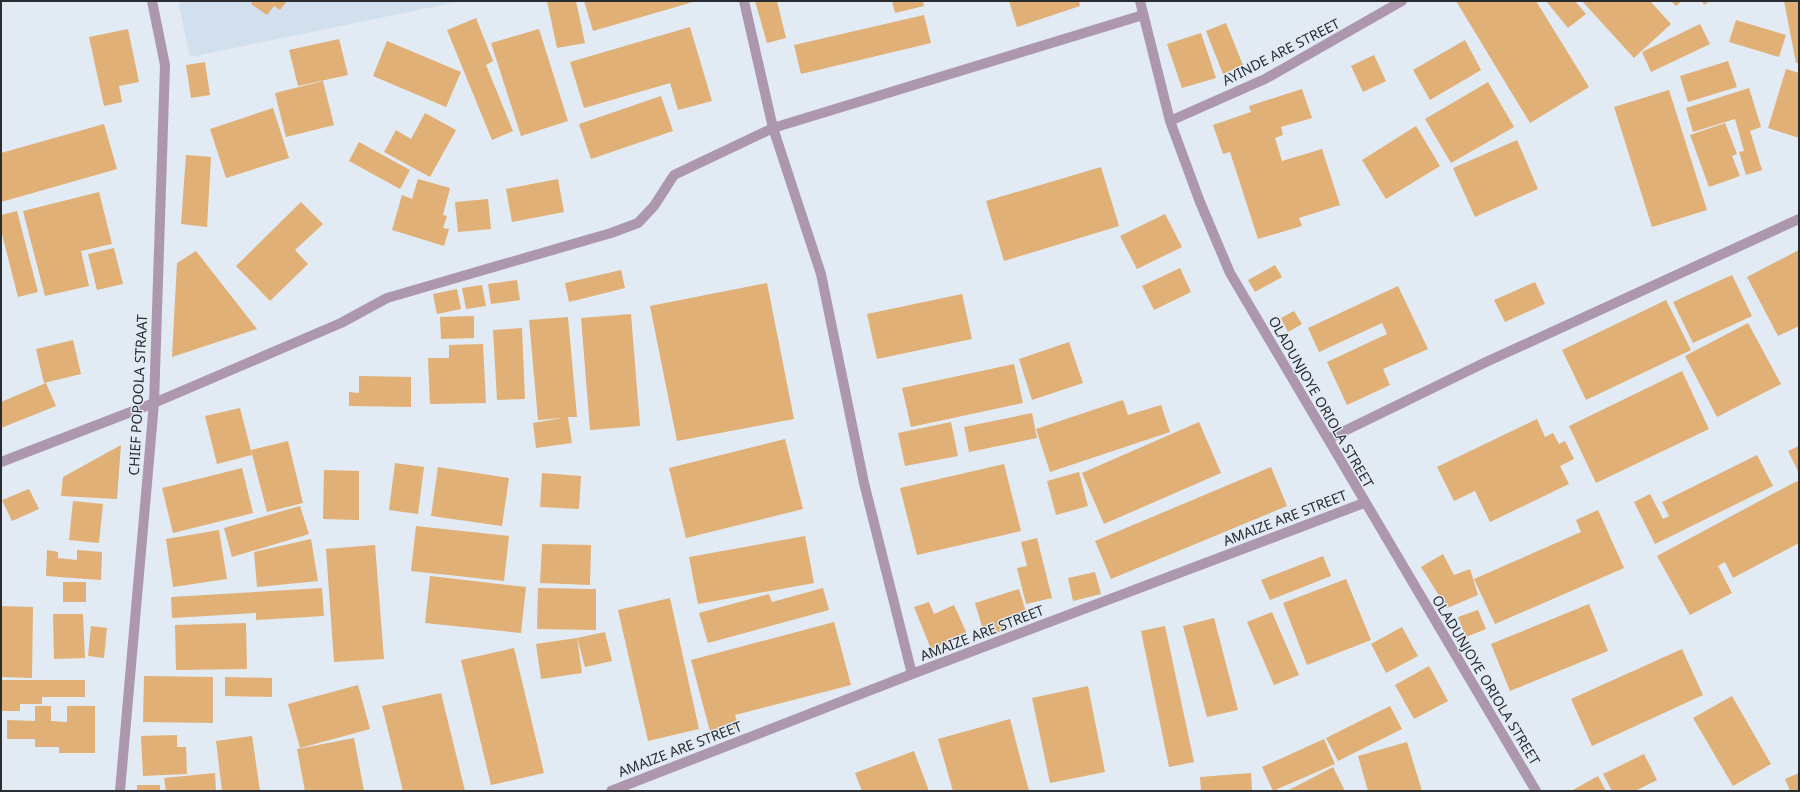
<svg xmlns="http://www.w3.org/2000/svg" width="1800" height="792" font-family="'Noto Sans',sans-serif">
<rect width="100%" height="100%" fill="#e2eaf3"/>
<path fill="#d2dfed" d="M178,1H462L190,57Z"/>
<path fill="#e0b076" d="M253,1H287L280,10L274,6L267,15L251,4Z
M547,1H576L585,43L557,48Z
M584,1H692L693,2L593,31Z
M755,1H777L786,38L767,43Z
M892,1H923L924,6L895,13Z
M1009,1H1079L1080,6L1017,27Z
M1456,1H1536L1589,87L1530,123Z
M1546,1H1575L1586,14L1568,28Z
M1582,1H1650L1671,24L1634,58Z
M1671,1H1682L1676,6Z
M1702,1H1710L1704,5Z
M1784,1H1799V63H1796Z
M924,15L931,43L801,74L794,45Z
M476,18L493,61L486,65L513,131L492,140L447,30Z
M1736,20L1786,35L1779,57L1729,42Z
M1226,23L1243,65L1223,74L1206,31Z
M1700,24L1710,44L1651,72L1642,52Z
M690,27L712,101L678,110L670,83L584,108L570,62Z
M128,29L139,82L119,86L122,102L104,106L89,37Z
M539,29L568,121L521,136L491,43Z
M1201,33L1216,78L1182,88L1167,44Z
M339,39L348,75L298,86L289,50Z
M1465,40L1481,70L1430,100L1413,70Z
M387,41L461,72L446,107L373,76Z
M1374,55L1386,81L1363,92L1351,66Z
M1728,61L1737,87L1688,102L1680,76Z
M205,62L210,95L191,98L186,65Z
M1786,69L1799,73V138L1768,128Z
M323,81L334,125L286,137L275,93Z
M1488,82L1514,127L1451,163L1425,119Z
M1749,88L1761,127L1750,131L1762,170L1746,175L1739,152L1744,151L1735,119L1693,132L1686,108Z
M1302,89L1312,118L1281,127L1283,135L1275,138L1282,161L1322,149L1340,205L1299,218L1302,226L1258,239L1230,152L1223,154L1213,125L1251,112L1249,106Z
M1669,90L1707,210L1652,227L1614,107Z
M661,96L673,131L591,159L579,124Z
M273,108L289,158L226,178L210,129Z
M425,113L456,130L430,177L384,152L396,130L411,139Z
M1725,123L1737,154L1732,156L1740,176L1709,187L1690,135Z
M104,124L117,169L1,202V153Z
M1416,126L1440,166L1386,199L1362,160Z
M1517,140L1538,189L1475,217L1453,168Z
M359,142L410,170L400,189L349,161Z
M186,155L211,157L207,227L181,224Z
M1101,167L1119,226L1004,261L986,201Z
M418,179L450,188L443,215L447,216L443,228L449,229L444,246L392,230L402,195L412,199Z
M558,179L564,212L512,222L506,189Z
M99,192L112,244L81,251L89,286L45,296L23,211Z
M488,199L491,229L458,232L455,202Z
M301,202L323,224L295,250L308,264L270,301L236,266Z
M17,211L38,292L18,297L1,230V215Z
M1165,214L1182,247L1137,269L1120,236Z
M114,248L123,284L97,290L88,254Z
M1799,250V326L1778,336L1747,277Z
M196,251L257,329L172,357L177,263Z
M1275,265L1282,277L1255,292L1248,280Z
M1180,268L1191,292L1154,310L1142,286Z
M621,270L625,288L569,302L565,283Z
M1732,275L1752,316L1693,343L1673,302Z
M517,280L520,300L491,304L488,284Z
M1535,282L1545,304L1505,322L1494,300Z
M767,283L794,419L677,441L650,306Z
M482,285L486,306L466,309L462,288Z
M1398,286L1428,349L1383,369L1390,385L1347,405L1327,362L1387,334L1382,323L1319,352L1308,328Z
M457,289L461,309L437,314L433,294Z
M962,294L972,339L877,359L867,314Z
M1666,300L1691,350L1586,400L1562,350Z
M1294,311L1302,324L1288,332L1281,318Z
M631,314L640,426L590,430L581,318Z
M474,316V338L441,339L440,317Z
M568,317L577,417H568L572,443L536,448L533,423L562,418L538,420L529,320Z
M1748,323L1781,384L1717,417L1685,356Z
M522,328L525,399L497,400L493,330Z
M73,340L81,374L44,383L36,349Z
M1069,342L1083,383L1032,400L1019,359Z
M483,344L486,403L430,404L428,358H449V345Z
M1014,364L1023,403L911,427L902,388Z
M1682,371L1709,429L1596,483L1569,426Z
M359,376L411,377V407L349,406V392L359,393Z
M46,383L56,406L1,428V402Z
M1123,400L1128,415L1161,405L1170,432L1050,472L1036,429Z
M240,408L252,455L217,464L205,416Z
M1032,413L1037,438L969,452L964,427Z
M1537,419L1545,437L1553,433L1559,444L1565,441L1574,459L1560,466L1569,484L1490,522L1475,491L1454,501L1437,467Z
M951,422L958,456L905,466L898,433Z
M1199,422L1221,473L1104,524L1082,473Z
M785,439L803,509L686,538L669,468Z
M288,441L303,503L267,512L251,450Z
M121,445L117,499L61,496L63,477Z
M1799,446V473L1788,451Z
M1757,455L1773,486L1655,544L1634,502L1650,494L1663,519L1669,516L1662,502Z
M395,463L424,467L418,514L389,510Z
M1004,464L1021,531L917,555L900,488Z
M438,467L509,478L502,526L431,516Z
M1271,467L1287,506L1111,579L1095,541Z
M242,468L253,513L173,533L162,488Z
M324,470L359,471V520L323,519Z
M1079,472L1088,506L1056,515L1047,481Z
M542,473L581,476L579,509L540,507Z
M1797,481L1799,485V543L1733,578L1725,562L1718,566L1732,593L1690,615L1657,556Z
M29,489L39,509L12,521L2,500Z
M73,501L103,504L99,543L69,540Z
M300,506L309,534L232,557L224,528Z
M1598,510L1624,568L1495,624L1474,579L1581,532L1576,520Z
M416,526L509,536L504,581L411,571Z
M219,530L227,579L173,587L166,539Z
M805,536L814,583L698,604L689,557Z
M1037,538L1052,598L1026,604L1017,568L1027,566L1021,542Z
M311,539L318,581L257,587L254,552Z
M542,544L591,545L590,585L540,583Z
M375,545L384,659L334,662L326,549Z
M47,550L58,552V558L77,560V550L102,552L101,580L46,576Z
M1443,554L1454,575L1470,569L1478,595L1447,608L1421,567Z
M1323,556L1331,576L1270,600L1261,580Z
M1095,572L1101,594L1073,601L1068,578Z
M430,576L526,587L521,633L425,623Z
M1346,579L1371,640L1307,665L1283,603Z
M63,582H86V602H63Z
M322,588L324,616L256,620V613L172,618L171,597Z
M538,588L596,589V630L537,629Z
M823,588L829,610L708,643L699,613L769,594L772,602Z
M1019,589L1026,612L1004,619L1007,630L985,636L975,603Z
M670,598L699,729L648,741L618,610Z
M929,602L934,614L954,605L967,634L931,649L914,607Z
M1589,604L1608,651L1510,691L1491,644Z
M1,606L33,607L32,678L1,677Z
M1478,610L1486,629L1466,637L1458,617Z
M1272,612L1299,675L1274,685L1247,622Z
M53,614H83L85,658L54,659Z
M1214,618L1238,710L1207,717L1183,626Z
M834,622L851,685L735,715L739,728L711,735L691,660Z
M246,623L247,669L176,670L175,625Z
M91,626L107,628L104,658L88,656Z
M1165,626L1194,762L1169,767L1141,631Z
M1402,627L1418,656L1386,673L1371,644Z
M605,632L612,661L585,667L577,638Z
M577,638L582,673L541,679L536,644Z
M514,648L544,773L491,785L461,660Z
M1682,649L1703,695L1592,746L1571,699Z
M1429,666L1448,701L1414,719L1395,685Z
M144,676L213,677V723L143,722Z
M225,677L272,678V697L225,696Z
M1,680H85V697H42V704H20V711H1Z
M358,685L370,729L300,748L288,704Z
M1088,686L1105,772L1050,783L1032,698Z
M441,693L465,791H403L382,706Z
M1732,696L1771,764L1733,786L1693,718Z
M35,706H51V721L67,722V706H95V753H59V747H35V739H7V720L35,721Z
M1390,706L1402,729L1338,761L1326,738Z
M1010,719L1029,791H953L938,739Z
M177,735V747H186L187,774L143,776L141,736Z
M252,736L260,791H222L216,741Z
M354,738L364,791H305L297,749Z
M1324,739L1335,764L1273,791L1262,767Z
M1407,742L1422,791H1368L1358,756Z
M914,751L929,791H862L855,773Z
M1644,754L1657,780L1635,791H1612L1603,774Z
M1333,767L1345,791H1287Z
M215,773L216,791H166L164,778Z
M1251,773L1252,791H1201L1200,777Z
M1799,773V791H1790L1785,779Z
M1598,776L1606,791H1571Z
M137,785H160V791H137Z"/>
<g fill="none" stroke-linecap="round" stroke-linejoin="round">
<path stroke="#ad97ae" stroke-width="10" d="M744,1L773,128L821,274L864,483L912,674
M1140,1L1170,121L1200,202L1230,273L1536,791
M1170,121L1265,79L1402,1
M1328,439L1486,362L1799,219
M1,462L154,403L341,323L387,298L611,233L638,223L654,206L674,175L773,128L1143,15
M120,791L154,403L165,65L152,1
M611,791L912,674L1364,503"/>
</g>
<g text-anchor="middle" stroke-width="3" stroke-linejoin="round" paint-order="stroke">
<g font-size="14" fill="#292c30" stroke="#e2eaf3">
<text transform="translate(1281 52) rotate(-27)" y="5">AYINDE ARE STREET</text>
<text transform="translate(138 395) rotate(-87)" y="5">CHIEF POPOOLA STRAAT</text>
<text transform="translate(1321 402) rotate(60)" y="5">OLADUNJOYE ORIOLA STREET</text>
<text transform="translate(1285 518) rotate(-21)" y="5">AMAIZE ARE STREET</text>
<text transform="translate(982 633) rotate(-21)" y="5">AMAIZE ARE STREET</text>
<text transform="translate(1486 680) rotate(59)" y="5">OLADUNJOYE ORIOLA STREET</text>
<text transform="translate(680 749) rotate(-21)" y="5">AMAIZE ARE STREET</text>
</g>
</g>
<rect width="1800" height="792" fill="none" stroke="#292c30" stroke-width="4"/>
</svg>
